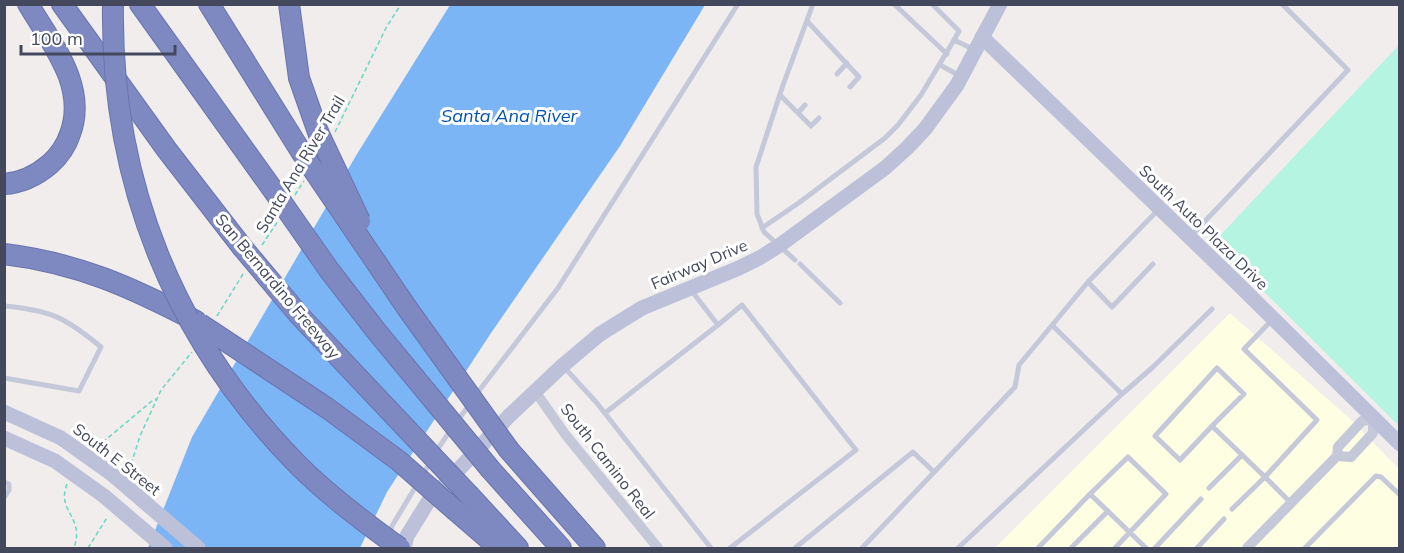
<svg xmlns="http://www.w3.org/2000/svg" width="1404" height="553" font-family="Mulish,sans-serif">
<rect width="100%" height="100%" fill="#f0edec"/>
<path fill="#fdfee2" d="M1230,313L1348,417L1399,469V548H995Z"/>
<path fill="#b4f4e1" d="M1399,45V426L1214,242Z"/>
<path fill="#7cb5f6" d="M450,5H705L620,146L489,336L387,492L360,548H148L192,437L357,154Z"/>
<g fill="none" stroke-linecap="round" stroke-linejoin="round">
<g stroke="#6974ae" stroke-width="22">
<path id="highway" d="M62,4L167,150L242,247
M140,4L278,197
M209,4L300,150
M289,4L299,78L318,132
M4,184C21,183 37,175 50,164C59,156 66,146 70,134C88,86 51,43 28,4
M4,254C78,263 131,287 196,321
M509,450L595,548
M491,470L561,548
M470,496L518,548
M456,511L499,548"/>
</g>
<path stroke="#68d6c3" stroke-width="1.5" stroke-dasharray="4.5 3" stroke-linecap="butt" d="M335,132L386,28L401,4
M295,195L304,181
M262,245L278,221
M217,316L243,274
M103,443L107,448L104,452
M97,447L152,401L156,399
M129,471L140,436L161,390L192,352
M67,484C56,512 85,516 74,548
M88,548L108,516"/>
<path stroke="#c4c8d9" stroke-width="5" d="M894,4L947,54
M932,4L959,31L954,40
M807,21L859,77L850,87
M940,65L960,76
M837,74L847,63
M780,95L811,126L819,118
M798,113L805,105
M762,228L800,202L885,138L898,125L921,95L954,40L973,49
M1191,236L1348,70L1282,4
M795,260L764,232L757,214L756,167L783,85L813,4
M800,264L840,303
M1088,282L1112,307L1153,264
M691,290L718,325L742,305L856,450L730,548
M4,306C51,310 66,318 101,347L79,391L4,378
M1272,320L1244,349L1317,420L1265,477L1291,503
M1053,326L1122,394L1153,367L1212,309
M563,366L596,402L711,548
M475,396L558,288L738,4
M605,413L718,325
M457,421L470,404
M1212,426L1244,394L1217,368L1155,436L1180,460L1212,426L1265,477L1232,509
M435,453L452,428
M4,482L9,484V490L4,498
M1209,488L1242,455
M1090,494L1128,457L1166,494L1115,548
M389,534L392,526L431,461
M795,548L913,452L934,472
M862,548L1015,387L1019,365L1088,282L1158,210
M958,548L1122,394
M1040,548L1039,547L1090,494L1146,548
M1071,548L1108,511
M1155,548L1201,499
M1197,548L1224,519
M1305,548L1376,476L1381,477L1400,495"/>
<path stroke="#c4c8d9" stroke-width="10" d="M535,391L565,434L658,548
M1247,548L1337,456L1338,447L1362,421L1373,419V433L1351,457L1337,456"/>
<path stroke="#bcc1d9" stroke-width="15" d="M982,37L1235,281L1400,444
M4,412L61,438L113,475
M4,438L55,461L104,496
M404,548L407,536L428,502L509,416L561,367L600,334L642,308L739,268L761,257L780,245L885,168L907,148L925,129L957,85L1000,4"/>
<use href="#highway" stroke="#7e89c2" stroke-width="20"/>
<g stroke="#6974ae" stroke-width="22" stroke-linecap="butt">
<path id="highway-bridge" d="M113,4C110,181 174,339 298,465C329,496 365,523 400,548
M318,132L360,221
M300,150L407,308L509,450
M278,197L329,270L377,332L491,470
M242,247L299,315L470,496
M200,324L327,408L399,461L456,511"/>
</g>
<path stroke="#bcc1d9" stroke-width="15" d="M113,475L198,548
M104,496L165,548"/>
<use href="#highway-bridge" stroke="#7e89c2" stroke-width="20"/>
</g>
<g text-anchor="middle" stroke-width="6" stroke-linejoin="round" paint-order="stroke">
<g font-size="16" fill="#43485c" stroke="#fff">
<text transform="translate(300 164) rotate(-59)" y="6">Santa Ana River Trail</text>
<text transform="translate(1204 227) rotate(44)" y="6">South Auto Plaza Drive</text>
<text transform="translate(699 264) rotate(-23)" y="6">Fairway Drive</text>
<text transform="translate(278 286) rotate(50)" y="6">San Bernardino Freeway</text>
<text transform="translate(117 459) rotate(38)" y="6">South E Street</text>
<text transform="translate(608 461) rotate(52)" y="6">South Camino Real</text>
</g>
<g font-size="18" font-style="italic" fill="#0053b2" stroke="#fff">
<text x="509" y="122">Santa Ana River</text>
</g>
</g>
<rect width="1404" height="553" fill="none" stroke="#43485c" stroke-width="12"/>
<path d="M21 45v9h154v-9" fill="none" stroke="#43485c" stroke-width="3"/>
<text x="30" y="45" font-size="18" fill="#43485c" stroke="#ffffff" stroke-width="4.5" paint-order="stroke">100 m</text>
</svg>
